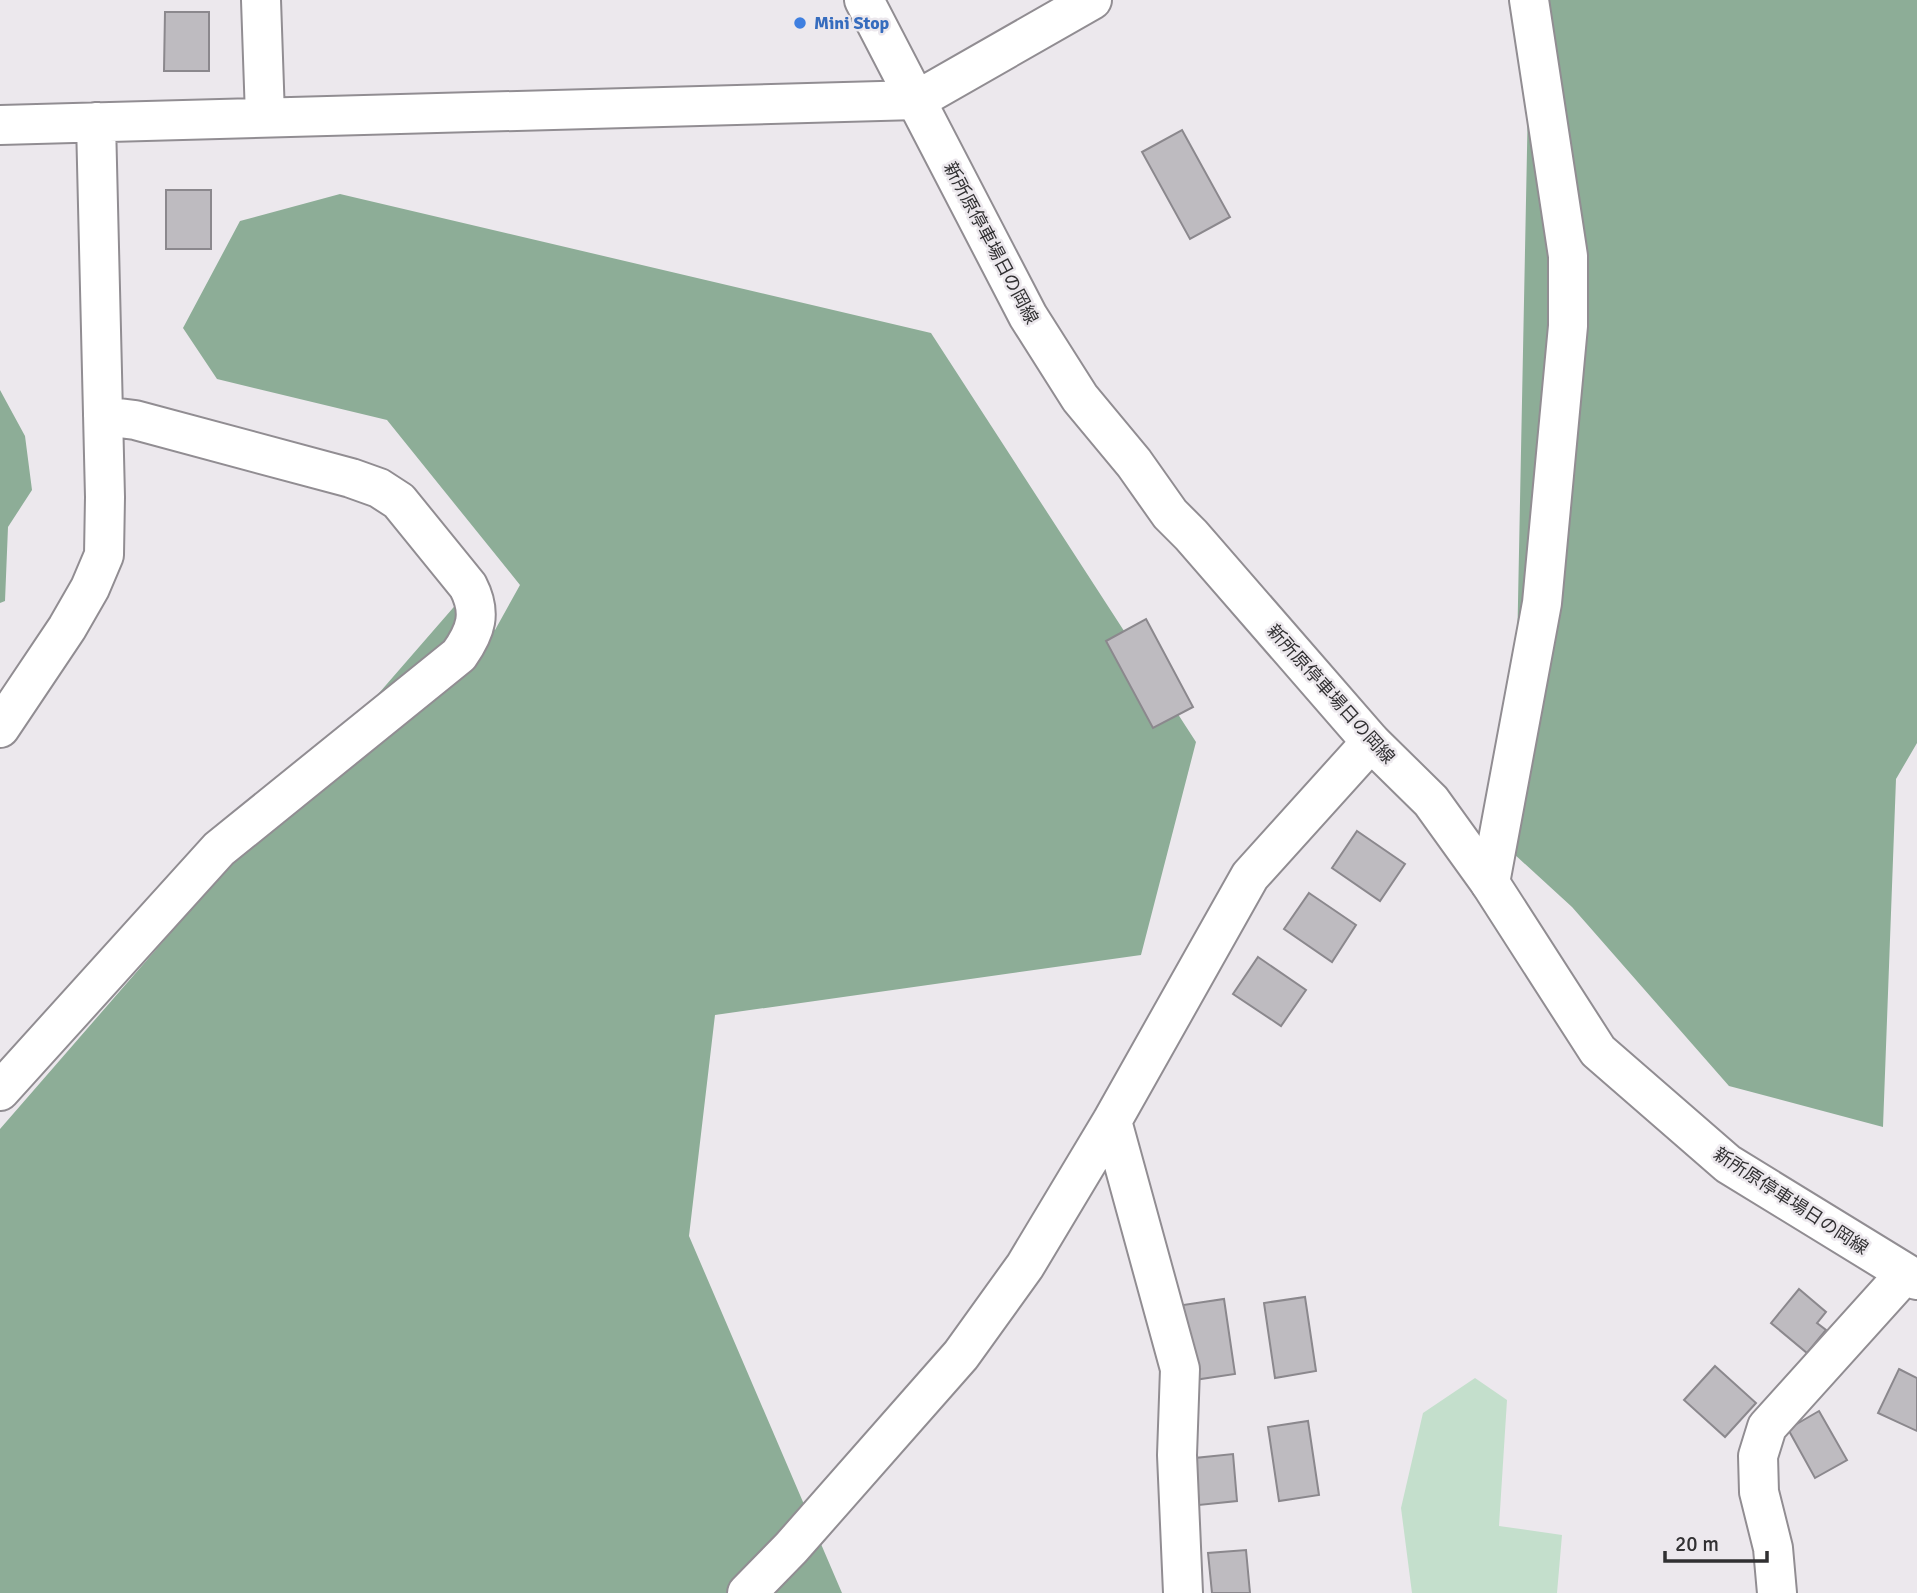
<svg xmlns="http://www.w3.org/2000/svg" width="1917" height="1593" font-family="Signika,'Noto Sans JP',sans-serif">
<rect width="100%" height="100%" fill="#ece8ed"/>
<path fill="#c4dfcc" d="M1475,1378L1507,1400L1499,1526L1562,1535L1557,1593H1412L1401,1508L1423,1413Z"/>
<path fill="#8dad97" d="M1530,0H1917V743L1896,779L1883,1127L1729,1086L1572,907L1513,853Z
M340,194L931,333L1196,742L1141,955L715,1015L689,1236L842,1593H0V1129L466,593L495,630L520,585L387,420L217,379L183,328L240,221Z
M0,390L25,436L32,490L8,527L5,601L0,603Z"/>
<path fill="#bebbc0" stroke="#8b888d" stroke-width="2" d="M165,12H209V71H164Z
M1182,130L1230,217L1190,239L1142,152Z
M166,190H211V249H166Z
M1146,619L1193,707L1153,728L1106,641Z
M1357,831L1405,864L1380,901L1332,868Z
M1309,893L1356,925L1332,962L1284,929Z
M1258,957L1306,990L1281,1026L1233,994Z
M1799,1289L1826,1312L1817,1323L1826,1330L1807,1353L1771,1323Z
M1305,1297L1316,1371L1275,1378L1264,1303Z
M1224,1299L1235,1374L1194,1380L1183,1305Z
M1715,1366L1756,1403L1725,1437L1684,1400Z
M1899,1369L1917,1378V1431L1878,1413Z
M1819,1411L1847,1460L1815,1478L1788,1429Z
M1308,1421L1319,1495L1279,1501L1268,1427Z
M1233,1454L1237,1501L1199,1505L1195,1458Z
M1246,1550L1250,1593H1212L1208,1553Z"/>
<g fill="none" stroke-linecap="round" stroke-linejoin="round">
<g stroke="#918d92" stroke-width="42">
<path id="minor" d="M261,0L265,116
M0,125L917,100L1092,0
M0,728L67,628L90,588L104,555L105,497L96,122
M1490,883L1542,603L1568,326V256L1529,0
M0,1091L219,849L459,655C476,631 482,613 468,586L399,501L379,488L351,478L135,420L103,416
M1112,1121L1180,1369L1177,1455L1183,1593
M747,1593L791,1548L961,1355L1025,1266L1112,1121L1250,876L1371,742
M1777,1593L1773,1548L1759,1492L1758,1456L1767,1427L1905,1274"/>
</g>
<g stroke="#918d92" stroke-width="42">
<path id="major" d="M864,0L1028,316L1080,398L1134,463L1170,514L1191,535L1371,742L1431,801L1490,883L1598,1051L1728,1164L1917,1280"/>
</g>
<use href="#minor" stroke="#fff" stroke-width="38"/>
<use href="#major" stroke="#fff" stroke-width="38"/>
</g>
<circle fill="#3f7fe0" stroke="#ece8ed" stroke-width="2.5" cx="800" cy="23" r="7"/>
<g text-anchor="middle" stroke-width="5" stroke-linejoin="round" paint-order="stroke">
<g font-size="18" font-weight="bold" fill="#366cbe" stroke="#ece8ed" text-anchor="start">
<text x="814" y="29">Mini Stop</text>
</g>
<g font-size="18" fill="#313032" stroke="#ece8ed">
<text transform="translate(991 243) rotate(62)" y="6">新所原停車場日の岡線</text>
<text transform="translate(1331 694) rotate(48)" y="6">新所原停車場日の岡線</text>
<text transform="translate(1791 1201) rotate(33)" y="6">新所原停車場日の岡線</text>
</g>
</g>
<path d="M1665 1551v10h102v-10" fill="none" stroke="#313032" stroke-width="3.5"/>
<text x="1675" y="1551" font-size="21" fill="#313032" stroke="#ece8ed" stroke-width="5" paint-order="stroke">20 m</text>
</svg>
